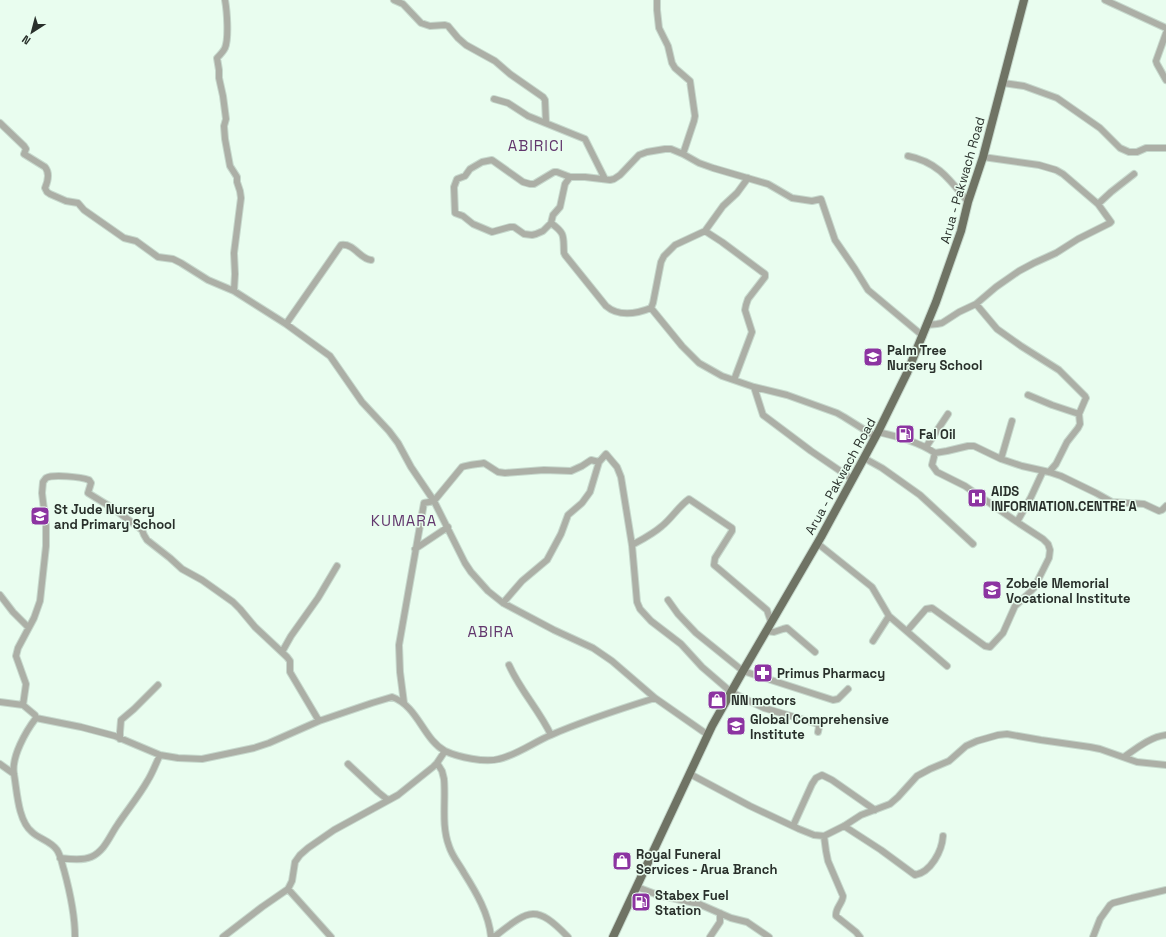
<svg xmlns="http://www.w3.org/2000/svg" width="1166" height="937" font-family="'Space Grotesk',sans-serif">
<rect width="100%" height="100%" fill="#e9fdef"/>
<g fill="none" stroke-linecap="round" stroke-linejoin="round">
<g stroke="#c6d8cc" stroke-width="8">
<path id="minor" d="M225,0C227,11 229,38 225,48C223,52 220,55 217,58L219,70V78L223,96L226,119L224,126L225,139L230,166L237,177V182L240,191L241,198L234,253L235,274L234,291
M394,0L403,4L421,23L430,26L445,25L448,26L458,38L466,45L495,61L510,74L543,97L545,100L546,123
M657,0V10L659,28L668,46L672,63L675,68L690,81L695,116L694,121L683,154
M1105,0L1166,28
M1166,33L1156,61L1157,64L1166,80
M1003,83L1024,86L1057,98L1100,128L1120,148L1129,152H1137L1146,148H1166
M494,99L508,103L528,116L585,139L605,179
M0,123L24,146L26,149L24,154L45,167C50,173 48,181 45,188L47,192L50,194L66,201L78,203L84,210L124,238L136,241L158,257L173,259L181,263L208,280L234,291L286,324L330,356L362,402L389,431L398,443L411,467L434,501L465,563L471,572L488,591L503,603L554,630L593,648L612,661L655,698L708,735
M908,156C938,162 950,180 968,202
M570,177L565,184L560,207L553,215L551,223L543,231L536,234L532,235L524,234L514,227H510L492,232L473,224L463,216L455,213L454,187L457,179L465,176L470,169L482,162L492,160L523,182L530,184H534L554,172H557L570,177H585L610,180L614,179L620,175L639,155L647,152L665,149H671L683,154L699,163L713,168L768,184L792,198L812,201L821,199L835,240L855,269L868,290L923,336
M1098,204L1111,192L1134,174
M551,223C566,234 563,236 564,253L565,255L606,306C619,317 636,314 651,308L653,303L661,262L664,256L675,245L705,231L723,206L737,193L748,178
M705,231L722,242L765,274V277L748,299L746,305L745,310L752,332L734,380
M976,304L996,287L1019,271L1034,263L1056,253L1078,239L1110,223L1111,222L1098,204L1063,174L1056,170L1039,165L983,157
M651,308L682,346L699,363L722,376L754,387L787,395L837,413L844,417L876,437
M286,324L341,245C354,243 360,259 371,260
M927,325L937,324L942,323L959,312L976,304L997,329L1021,346L1059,370L1085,396L1086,398L1085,400L1079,414L1080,424L1078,428L1067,442L1056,464L1049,472
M754,387L763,415L811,451L852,479
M1028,395L1052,405L1079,414
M878,432C898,437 917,441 935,453L932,465L937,472L965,486L1017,522L1031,497L1043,471
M926,447L948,414
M935,453L947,451L968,446H974L1001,459L1022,466L1049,472L1061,476L1096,493L1112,502L1144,504L1159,511L1162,510L1166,506
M864,458L882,468L920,495L973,544
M1001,459L1012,421
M817,543L872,587L889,616L947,666
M632,545C643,539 653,534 662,526C672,518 678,507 689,499L732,528V531L715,558L714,565L720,570L767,610L771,622
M415,549L448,527
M0,595L13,612L28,627
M668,600L678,614L696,633L743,671L833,700L838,699L848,689
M503,603L522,581L547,560L561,534L568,515L582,503L590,492L599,462L606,454L617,467L621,477L632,545L637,602L640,609L651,621L681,644L702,667L731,692L764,708L818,724L819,727L818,732
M766,631L774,632L783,629L787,628L815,652
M907,631L926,609L932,608L985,646L990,647L1003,633L1015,606L1026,596L1034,588L1049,558L1050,550L1048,544L1043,539L1017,522
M873,641L889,616
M282,652L291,636L318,598L337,566
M509,665C520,690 539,710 551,735
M0,702L23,705
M404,703L400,672L399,645L424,503L434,501L462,467C467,465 479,464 484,463L498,472L505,473L544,470L571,471L582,466L591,460L599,462
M36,718L35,715L23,705L26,684L16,656L18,648L34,618L40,601L46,546V526L42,493L43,482L46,478C53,474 81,477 89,480L91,483L88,493L114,509L142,530L144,535L147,540L170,558L182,569L202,580L233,602L240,609L255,627L287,657L290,661V672L319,721
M120,739V732L121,720L134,709L158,685
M1124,757C1137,748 1150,737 1166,735
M437,763L442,771L444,779C446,801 441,825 449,846C452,856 459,864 464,873C476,892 489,914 491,937
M0,764L14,774
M348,764L378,792L388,800
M690,774L750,806L799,829L814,835L824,836L844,826L861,815L890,804L898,797L917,776L930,769L949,761L966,746L977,741L998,735L1007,734L1041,740L1090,747L1100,749L1137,762L1166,765
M793,826L812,784L816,778L822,775L832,780L875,810
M844,826L881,850L915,875C931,872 942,851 943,836
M824,836L826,851L828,861L843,896C843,903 835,908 836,916L856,932L860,937
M60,858C69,859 82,861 91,857C105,851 110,835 118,824C128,809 139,796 148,780C153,772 156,763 160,755
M637,887L658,895L699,904L731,918L747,922L769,937
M288,889L331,937
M75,937C75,914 70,892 64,870C62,864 61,856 57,850C51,841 39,839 32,832C18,821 17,791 14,774C11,757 26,731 36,718L81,727L115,736L160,755L178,758L202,759L254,748L269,743L319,721L372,703L392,697C418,706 423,739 445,751C458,757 485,763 499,759C517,755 534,742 551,735C585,720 620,709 655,698
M223,937L262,907L288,889L292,881L295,862L300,855L308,848L334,830L398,795L433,767L437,763L445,751
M494,937C529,910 535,903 568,937
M710,937L720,922V913
M1093,937L1100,919L1110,905L1113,903L1132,898L1166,890"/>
</g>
<g stroke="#c6d8cc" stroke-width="10">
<path id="major" d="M613,937L712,726L743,671L821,537L864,458L878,432L907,373L936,302L961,231L968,202L983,157L1024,0"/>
</g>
<use href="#minor" stroke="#acafa6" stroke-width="6"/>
<use href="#major" stroke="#6f7364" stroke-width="8"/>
</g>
<defs>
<g id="school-square" transform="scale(1)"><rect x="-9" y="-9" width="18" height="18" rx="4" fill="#8c34a1" stroke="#e9fdef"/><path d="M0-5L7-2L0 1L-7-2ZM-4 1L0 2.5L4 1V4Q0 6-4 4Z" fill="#fff"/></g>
<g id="fuel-square" transform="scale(1)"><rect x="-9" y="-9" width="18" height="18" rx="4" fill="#8c34a1" stroke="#e9fdef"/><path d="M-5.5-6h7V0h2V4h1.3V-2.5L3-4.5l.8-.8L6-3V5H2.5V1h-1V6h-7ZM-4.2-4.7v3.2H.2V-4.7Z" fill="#fff"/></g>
<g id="hospital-square" transform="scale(1)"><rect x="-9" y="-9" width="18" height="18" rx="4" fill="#8c34a1" stroke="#e9fdef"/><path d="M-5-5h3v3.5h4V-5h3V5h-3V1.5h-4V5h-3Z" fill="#fff"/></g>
<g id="pharmacy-square" transform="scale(1)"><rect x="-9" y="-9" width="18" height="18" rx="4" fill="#8c34a1" stroke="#e9fdef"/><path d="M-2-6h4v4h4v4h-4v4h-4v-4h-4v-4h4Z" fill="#fff"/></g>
<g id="shop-square" transform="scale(1)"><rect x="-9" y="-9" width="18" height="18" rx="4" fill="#8c34a1" stroke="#e9fdef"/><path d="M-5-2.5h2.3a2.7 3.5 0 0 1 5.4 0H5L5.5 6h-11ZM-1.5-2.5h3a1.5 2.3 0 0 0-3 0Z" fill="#fff"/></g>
</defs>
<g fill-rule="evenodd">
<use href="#school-square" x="873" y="357"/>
<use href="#fuel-square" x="905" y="434"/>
<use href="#hospital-square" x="977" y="498"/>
<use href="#school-square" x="40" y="516"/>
<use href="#school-square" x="992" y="590"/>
<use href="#pharmacy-square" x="763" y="673"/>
<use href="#shop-square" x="717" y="700"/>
<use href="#school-square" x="736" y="726"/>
<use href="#shop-square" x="622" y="861"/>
<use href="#fuel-square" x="641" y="902"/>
</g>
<g text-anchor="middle" stroke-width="3" stroke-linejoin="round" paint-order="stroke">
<g font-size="13" fill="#29302b" stroke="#e9fdef">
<text transform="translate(962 180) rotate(-74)" y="5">Arua - Pakwach Road</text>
<text transform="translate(840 476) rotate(-61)" y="5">Arua - Pakwach Road</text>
</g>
<g font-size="13" font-weight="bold" fill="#29302b" stroke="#e9fdef" text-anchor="start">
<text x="887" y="355">Palm Tree<tspan x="887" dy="15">Nursery School</tspan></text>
<text x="919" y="439">Fal Oil</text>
<text x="991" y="496">AIDS<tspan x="991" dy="15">INFORMATION.CENTRE A</tspan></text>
<text x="54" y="514">St Jude Nursery<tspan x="54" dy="15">and Primary School</tspan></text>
<text x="1006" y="588">Zobele Memorial<tspan x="1006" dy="15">Vocational Institute</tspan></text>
<text x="777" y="678">Primus Pharmacy</text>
<text x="731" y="705">NN motors</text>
<text x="750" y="724">Global Comprehensive<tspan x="750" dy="15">Institute</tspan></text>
<text x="636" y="859">Royal Funeral<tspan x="636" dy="15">Services - Arua Branch</tspan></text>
<text x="655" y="900">Stabex Fuel<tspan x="655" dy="15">Station</tspan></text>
</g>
<g font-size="15" letter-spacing="1" fill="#62376d" stroke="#e9fdef">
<text x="536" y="151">ABIRICI</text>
<text x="404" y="526">KUMARA</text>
<text x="491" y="637">ABIRA</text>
</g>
</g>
<g transform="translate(32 32) rotate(216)" stroke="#e9fdef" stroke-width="3" paint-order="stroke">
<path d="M0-3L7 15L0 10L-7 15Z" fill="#29302b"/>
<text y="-6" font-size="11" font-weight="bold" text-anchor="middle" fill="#29302b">N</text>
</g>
</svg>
